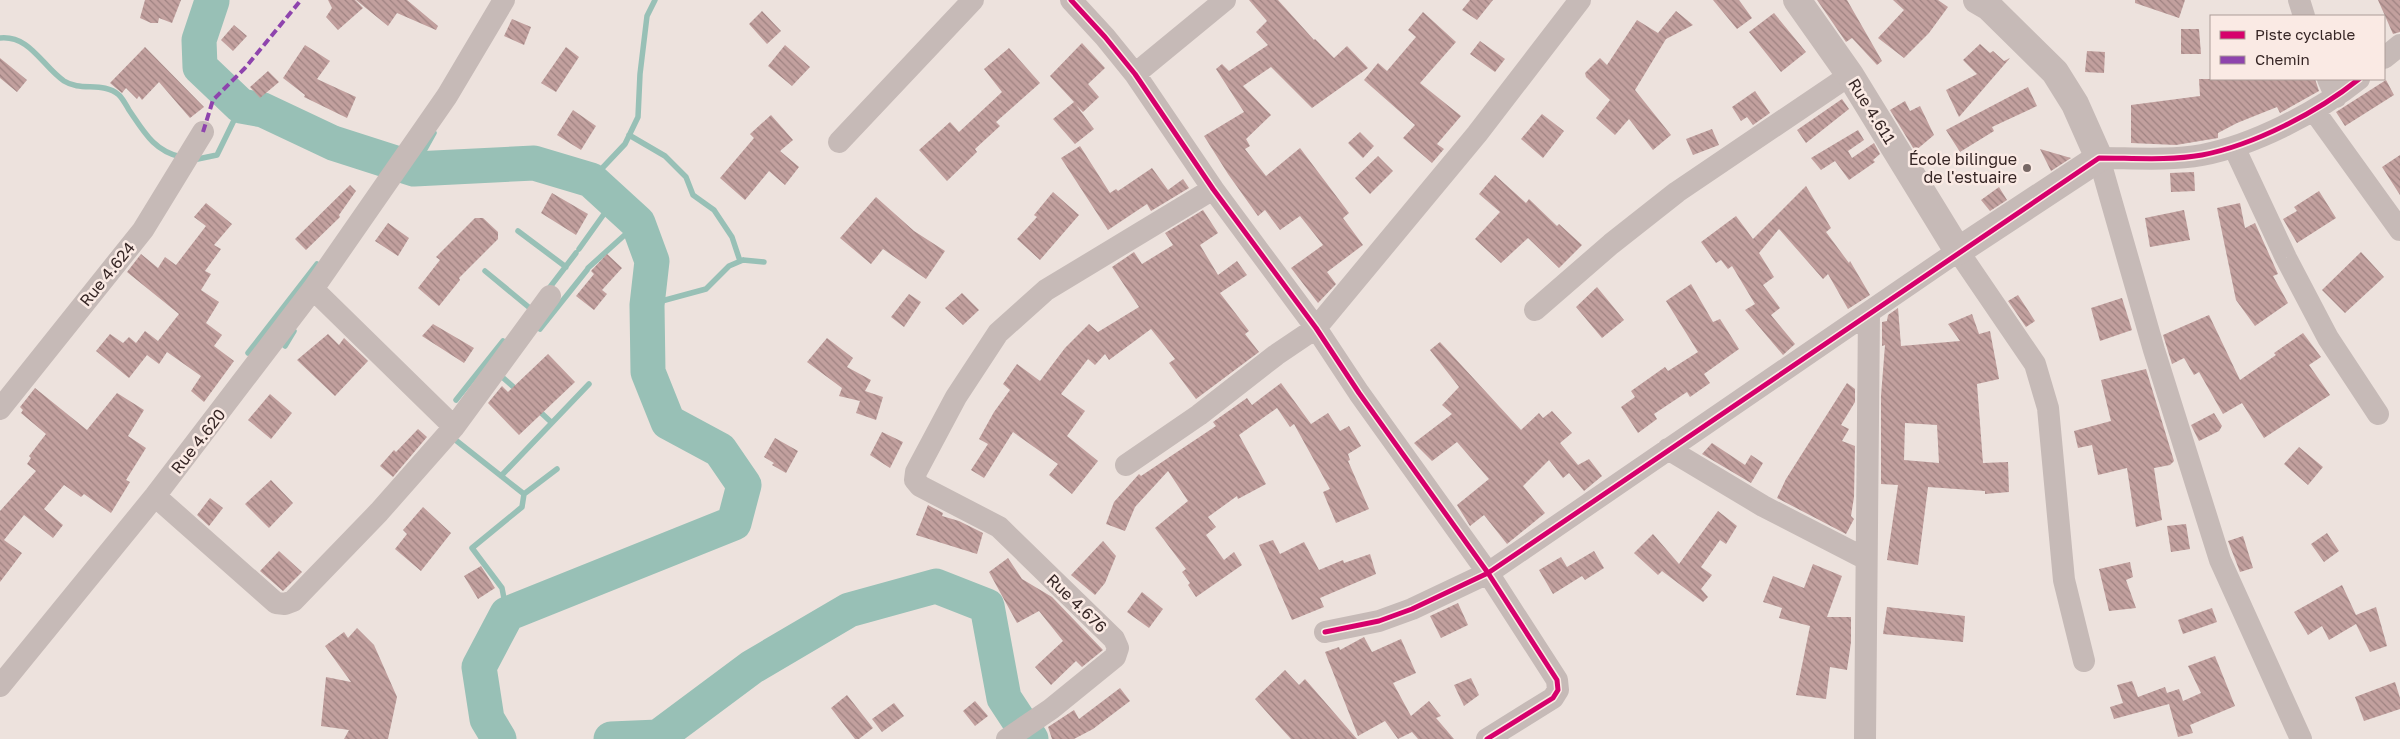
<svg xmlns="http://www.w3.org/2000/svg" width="2400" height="739" font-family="'Golos Text',sans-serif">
<defs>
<pattern id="building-back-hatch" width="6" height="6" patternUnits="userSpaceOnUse" patternTransform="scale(1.25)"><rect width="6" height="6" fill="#c2a09e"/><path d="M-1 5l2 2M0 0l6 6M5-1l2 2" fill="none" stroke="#9e8281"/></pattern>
</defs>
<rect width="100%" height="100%" fill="#ede2dd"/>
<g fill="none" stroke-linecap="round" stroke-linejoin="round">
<path stroke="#98c0b6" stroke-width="5.5" d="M212,1L214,0
M0,38C30,35 42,66 64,81C81,92 103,81 119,95C123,99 126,105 129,110C144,132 154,151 181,157
M629,135L665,156L686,177L693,195L714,210L732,237L740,261L743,260
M193,160L217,155L241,106
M414,169L434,133
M591,180L625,144L638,117L640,74L647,16L655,0
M518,231L566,267
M579,249L614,200
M588,268L638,223
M485,271L531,309
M547,291L576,253
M647,305L706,289L729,266L743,260L764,262
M540,329L587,270
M285,346L294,331
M248,353L317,264
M501,376L518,391
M456,400L503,341
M537,409L551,422
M453,438L524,494
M501,476L589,384
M507,614L502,588L472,548L522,507L524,494L557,469
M658,737V739"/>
<path stroke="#98c0b6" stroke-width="35" d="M212,1L199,40L200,67L241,106L263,110L333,143L414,169L534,163L591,180L638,223L652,261L647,305L648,372L668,422L720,450L744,485L734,523L507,614L479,667L487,719L499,739
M611,739L658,737L752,667L849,610L936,586L987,606L1004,698L1031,739"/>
</g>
<path fill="url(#building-back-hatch)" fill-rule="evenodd" d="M145,0H181L172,23L159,18L158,23H151L140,18Z
M328,0H355L363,8L338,30L326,17L332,8Z
M356,0H407L438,26L436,30L397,13L388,26Z
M1249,0H1278L1314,40L1315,39L1334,58L1347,46L1368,68L1312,108L1271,67L1243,86L1271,115L1246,139L1250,146L1245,149L1266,176L1300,148L1349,213L1343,218L1363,245L1327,272L1336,284L1318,303L1291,268L1323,245L1300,216L1280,230L1265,210L1258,216L1228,174L1204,136L1244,112L1216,69L1222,64L1229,71L1268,45L1256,32L1267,21Z
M1470,0H1493L1477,20L1462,10Z
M1713,0H1739L1752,18L1737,29Z
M1817,0H1847L1882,61L1877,65L1852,38L1846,42Z
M1893,0H1938L1948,7L1929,33L1904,58L1878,38L1904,10Z
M2135,0H2185L2179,18L2135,3Z
M2378,0H2400V32L2393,34Z
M762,11L781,31L767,44L749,24Z
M1676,11L1693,25L1666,39L1635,90L1671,135L1653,150L1629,119L1615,135L1596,118L1610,100L1586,77L1585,73L1600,58L1607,65L1637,20L1658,33Z
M1423,12L1456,42L1420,83L1461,116L1437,144L1444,149L1432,163L1403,138L1415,125L1364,80L1378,63L1387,71L1416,37L1408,30Z
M1774,13L1806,52L1781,72L1749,32Z
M512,19L531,27L524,45L504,36Z
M234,25L247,36L233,51L221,40Z
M2181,29H2199L2201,54H2181Z
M1480,41L1505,59L1495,72L1470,54Z
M1082,43L1105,68L1088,84L1099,97L1083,112L1076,105L1094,129L1075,144L1053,119L1074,102L1050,76Z
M1980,44L1990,53L1993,51L2004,61L2010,58L1959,117L1946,90L1977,74L1963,60Z
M305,45L330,61L317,79L356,97L347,118L304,97L305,95L283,78Z
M785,45L810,67L792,86L768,66Z
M145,47L204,107L190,118L159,82L142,100L139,96L137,99L126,88L122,93L110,83Z
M566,47L579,57L556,92L541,83Z
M1009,48L1040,83L996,122L1000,126L975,149L977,152L947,181L919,150L950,122L959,132L1002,92L984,69Z
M2087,51L2105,52L2104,73L2085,72Z
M0,58L27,80L17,92L0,78Z
M268,71L279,82L260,98L250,87Z
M2199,79H2315L2319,91L2280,113L2277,107L2237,123L2218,133V138L2176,145L2131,143V105L2200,96Z
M2386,80L2394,95L2345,126L2336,112Z
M2028,87L2037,106L1992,127L1994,131L1960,152L1946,130Z
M1755,91L1770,113L1753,125L1747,117L1741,121L1732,107Z
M1842,99L1849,109L1806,143L1797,130Z
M1905,101L1910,111L1920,106L1934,135L1915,151L1890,110Z
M573,110L596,126L581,150L557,135Z
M1542,114L1564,131L1543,158L1521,139Z
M771,115L793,140L780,151L799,167L785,185L769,171L745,200L720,178L754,138L750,134Z
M1712,129L1719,145L1693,155L1686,139Z
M1858,130L1864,140L1848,151L1852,158L1874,143L1880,154L1873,160L1875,162L1849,180L1835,161L1821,170L1811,158Z
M1360,132L1374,146L1363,158L1348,143Z
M1080,146L1110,193L1116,189L1118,191L1152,168L1168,190L1183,179L1189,188L1151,211L1147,204L1108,230L1061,158Z
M2040,149L2071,158L2051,171Z
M2400,155V195L2382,167Z
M1378,156L1393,171L1370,194L1355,178Z
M2194,172L2195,191L2171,192L2170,173Z
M1495,175L1526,203L1529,199L1557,226L1559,224L1582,245L1559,268L1528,238L1501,263L1475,239L1500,212L1479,194Z
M350,185L356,191L339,215L340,217L306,250L295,239Z
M1806,186L1831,228L1826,232L1849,263L1850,261L1870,295L1848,309L1828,274L1823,279L1779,229L1759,253L1774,277L1763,285L1780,308L1771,315L1795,344L1783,355L1745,310L1755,304L1732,266L1728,269L1721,260L1716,263L1701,242L1736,216L1753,239Z
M1999,187L2007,200L1990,211L1981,200Z
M2319,191L2336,218L2297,243L2283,219L2297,211L2294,207Z
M1053,192L1079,215L1040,260L1017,239L1037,217L1034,215Z
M552,193L588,214L576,235L541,213Z
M876,197L914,231L945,251L926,279L883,249L871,264L840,238Z
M206,203L232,224L214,245L221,249L205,271L211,274L201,290L219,302L206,323L222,335L214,346L234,361L204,402L191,391L201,376L167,352L159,364L147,355L129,378L96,351L110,334L123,343L129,337L136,343L145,331L158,341L179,314L127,272L141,254L158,268L165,257L176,265L206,226L194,217Z
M2240,203L2245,228L2255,223L2278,274L2273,276L2288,303L2255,326L2236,300L2217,208Z
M1203,210L1218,233L1200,245L1218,275L1237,261L1247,275L1220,293L1249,331L1245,334L1259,352L1196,399L1169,363L1175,359L1151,329L1109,360L1105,354L1095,365L1088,359L1061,394L1085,411L1067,436L1098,461L1072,494L1049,475L1058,464L1013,432L984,478L971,470L988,444L979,439L994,412L1010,390L1003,384L1017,364L1040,381L1065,348L1089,324L1098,332L1139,307L1112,267L1134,252L1142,264L1173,245L1165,233Z
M2184,210L2190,240L2150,247L2145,218Z
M475,218H483L498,232V239L459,278L460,280L439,306L418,288L440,260L436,257Z
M388,223L409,238L398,256L375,241Z
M2361,252L2384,277L2345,313L2322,290Z
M607,254L622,268L602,290L607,294L594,310L576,296L594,274L591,271Z
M1691,284L1713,322L1720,319L1739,349L1704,374L1710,383L1690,397L1687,392L1654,414L1657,419L1638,433L1621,407L1635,397L1631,391L1665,367L1668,371L1698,352L1666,301Z
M1597,287L1624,320L1602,338L1576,307Z
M962,293L979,310L963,325L945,308Z
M909,294L921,302L904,327L891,317Z
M2018,295L2035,321L2026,327L2008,301Z
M2122,298L2132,330L2100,341L2091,308Z
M1898,308L1901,346L1960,341L1948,324L1972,314L1979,334L1990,331L1999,379L1977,384L1983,463L2008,462L2009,492L1985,494V491L1928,487L1918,565L1887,560L1898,485L1881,484V396L1885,345L1882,346V322L1887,321L1888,315ZM1905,423L1937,425L1939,463L1904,460Z
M2209,315L2240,380L2276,355L2274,353L2303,333L2321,357L2309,365L2330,395L2264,438L2242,403L2223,414L2199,372L2194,375L2184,358L2172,364L2163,335Z
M433,324L474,348L464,363L422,336Z
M328,334L339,345L344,338L368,361L335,396L297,360Z
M827,338L853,358L847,367L871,380L865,391L883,397L876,420L856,413L860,401L839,396L842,388L807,362Z
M1440,342L1521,430L1539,413L1543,418L1552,411L1572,433L1560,443L1578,465L1589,459L1602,476L1584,491L1569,473L1563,478L1549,460L1523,486L1545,513L1507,544L1484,515L1470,526L1457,505L1489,479L1457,442L1432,461L1414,443L1452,414L1442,405L1459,387L1430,350Z
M548,354L575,382L519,435L488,403L502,386L508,392Z
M2146,369L2174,461L2170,465L2154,468L2162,520L2136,527L2127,468L2098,475L2092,445L2078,448L2074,431L2111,421L2101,380Z
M1281,383L1311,424L1328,413L1340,431L1349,426L1361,446L1348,454L1350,460L1348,461L1369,509L1336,523L1323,492L1330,489L1294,424L1290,427L1277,408L1239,435L1266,484L1238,499L1237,496L1208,517L1216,527L1206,535L1224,560L1234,552L1242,565L1196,597L1188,585L1190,583L1182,572L1186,569L1155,528L1188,501L1168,471L1135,507L1125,531L1106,524L1114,502L1139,474L1141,476L1216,426L1213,422L1247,398L1252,405Z
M1847,383L1855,389V402L1841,425L1849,429L1842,441L1855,446L1854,497L1851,516L1854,519L1846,534L1777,498L1786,479Z
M35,388L87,430L117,393L144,410L128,436L146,448L126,480L130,482L111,513L84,494L81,497L64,485L44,509L63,525L53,538L24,515L4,540L22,553L0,582V511L36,471L27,464L31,458L29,456L46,434L21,413L23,410L20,407Z
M270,394L292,413L271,439L248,420Z
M2214,413L2222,426L2219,431L2199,441L2191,425Z
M418,429L427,437L393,477L380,466L394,450L396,452Z
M882,432L903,442L890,468L870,455Z
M775,438L798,451L786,473L772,465L774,463L764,457Z
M1712,443L1745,465L1751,455L1763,463L1751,483L1702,454Z
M2299,447L2323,467L2308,485L2284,464Z
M271,480L293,503L269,528L245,504Z
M210,498L223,508L209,526L197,515Z
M928,505L943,513L942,516L959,521L983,533L977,554L916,535Z
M423,507L451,533L421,571L395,549L407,534L403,530Z
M1718,511L1737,526L1726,544L1720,540L1701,567L1712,575L1701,589L1708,597L1703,602L1662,571L1658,575L1634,553L1653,534L1679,564Z
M2186,524L2190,549L2171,552L2167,526Z
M2327,533L2339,551L2324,562L2311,544Z
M2243,536L2253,568L2240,572L2228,541Z
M1273,540L1280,554L1304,542L1319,570L1343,560L1344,563L1370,554L1376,574L1320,598L1324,607L1292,620L1259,545Z
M1103,541L1116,556L1105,583L1095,595L1071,575Z
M279,551L302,572L283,591L260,571Z
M1594,551L1604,568L1585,580L1582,576L1553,594L1539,570L1561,557L1567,567Z
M1008,558L1022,579L1052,597L1103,650L1082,667L1076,661L1051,685L1035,667L1063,641L1039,611L1017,623L989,572Z
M2130,562L2133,577L2126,580L2136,608L2109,611L2099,569Z
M1813,564L1842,576L1827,617H1851V642L1847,670L1830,667L1826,699L1796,695L1810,626L1779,618L1782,608L1763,602L1773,576L1804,588Z
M481,566L495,588L478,599L464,576Z
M2342,585L2356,615L2376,607L2387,646L2370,652L2356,624L2329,640L2322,626L2308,635L2294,612Z
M1142,592L1163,609L1149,628L1127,612Z
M1458,603L1468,625L1441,638L1430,616Z
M1887,607L1965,616L1963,642L1883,634Z
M2212,608L2217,622L2183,634L2178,620Z
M357,628L374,645L397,697L388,739H344L349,730L321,726L326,677L351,682L325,646L344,632L348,638Z
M1364,637L1372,652L1401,639L1416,673L1393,683L1411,716L1429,701L1441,716L1436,718L1454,739H1418L1412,732L1398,739L1385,721L1358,736L1325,652L1339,647L1340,650Z
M2215,656L2235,706L2190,725L2193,733L2178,737L2169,704L2114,719L2110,707L2123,703L2117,685L2132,681L2138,697L2165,687L2167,693L2179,689L2183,701L2201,693L2188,666Z
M1285,670L1299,685L1305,679L1357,739H1291L1255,699Z
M1471,678L1479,695L1464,706L1454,685Z
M2395,682L2400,698V709L2364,721L2355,697Z
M1120,688L1130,701L1093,729L1074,739H1052L1048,727L1074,710L1079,719Z
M847,695L873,728L859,739H855L831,708Z
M975,701L988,716L975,726L963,711Z
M894,703L904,716L882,732L872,719Z"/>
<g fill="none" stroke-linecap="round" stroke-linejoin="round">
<path stroke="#c6bab7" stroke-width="22" d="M1071,0L1105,37L1135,74L1213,189L1316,328L1359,393L1488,573L1557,680L1558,690L1553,698L1487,739
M2299,0L2304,16
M2384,58L2400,45
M1135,74L1225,0
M2328,79L2336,97
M2315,112L2400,230
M839,142L973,0
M2234,147L2286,258L2328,338L2378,414
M313,289L454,427
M1535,310L1611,244L1677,192L1850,75
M0,409L143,230L203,132
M1668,449L1763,506L1866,559
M1126,465L1199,415L1276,355L1316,328L1477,134L1580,0
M155,496L276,603L285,604L293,601L379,512L454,427L550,296
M1325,632L1379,621L1412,609L1488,573L1958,251L2035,364L2048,408L2064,580L2084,661
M0,686L155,496L313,289L447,96L504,0
M1007,739L1051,709L1115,657L1118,648L1114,639L999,527L920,486L915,480L916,472L956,397L998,333L1046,290L1213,189
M1865,739L1869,312
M2301,739L2220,560L2154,350L2099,158C2132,158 2169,161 2202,155C2254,145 2318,112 2359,79"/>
<path stroke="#c6bab7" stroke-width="28" d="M1797,0L1850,75L1958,251L2099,158L2075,104L2055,72L1989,7L1977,0"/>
<path stroke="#8e44ad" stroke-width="4" stroke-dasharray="8 4" stroke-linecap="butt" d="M203,132L213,100L245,68L301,0"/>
<g stroke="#faeae4" stroke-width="8">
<path id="cycleway" d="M1071,0L1105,37L1135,74L1213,189L1316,328L1359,393L1488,573L1557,680L1558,690L1553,698L1487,739
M1325,632L1379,621L1412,609L1488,573L2099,158C2132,158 2169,161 2202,155C2254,145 2318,112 2359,79"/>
</g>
<use href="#cycleway" stroke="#d6006c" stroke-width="5"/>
</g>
<circle fill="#766865" stroke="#faeae4" stroke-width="2" cx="2027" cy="168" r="5"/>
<g text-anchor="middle" stroke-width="5" stroke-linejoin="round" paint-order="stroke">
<g font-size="16" fill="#362625" stroke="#faeae4">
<text transform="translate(1872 111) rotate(58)" y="6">Rue 4.611</text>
<text transform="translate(107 274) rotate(-51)" y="6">Rue 4.624</text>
<text transform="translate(198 441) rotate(-52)" y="6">Rue 4.620</text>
<text transform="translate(1077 603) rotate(44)" y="6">Rue 4.676</text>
</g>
<g font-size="16" fill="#362625" stroke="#faeae4" text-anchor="end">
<text x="2017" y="165">École bilingue<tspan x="2017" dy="18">de l'estuaire</tspan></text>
</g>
</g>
<rect x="2210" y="15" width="175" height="65" fill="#faeae4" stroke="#ac9c98"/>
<rect x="2220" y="31" width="25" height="8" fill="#d6006c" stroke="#ac9c98"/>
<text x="2255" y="40" font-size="15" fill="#362625">Piste cyclable</text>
<rect x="2220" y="56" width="25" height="8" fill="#8e44ad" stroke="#ac9c98"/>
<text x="2255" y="65" font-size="15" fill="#362625">Chemin</text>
</svg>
